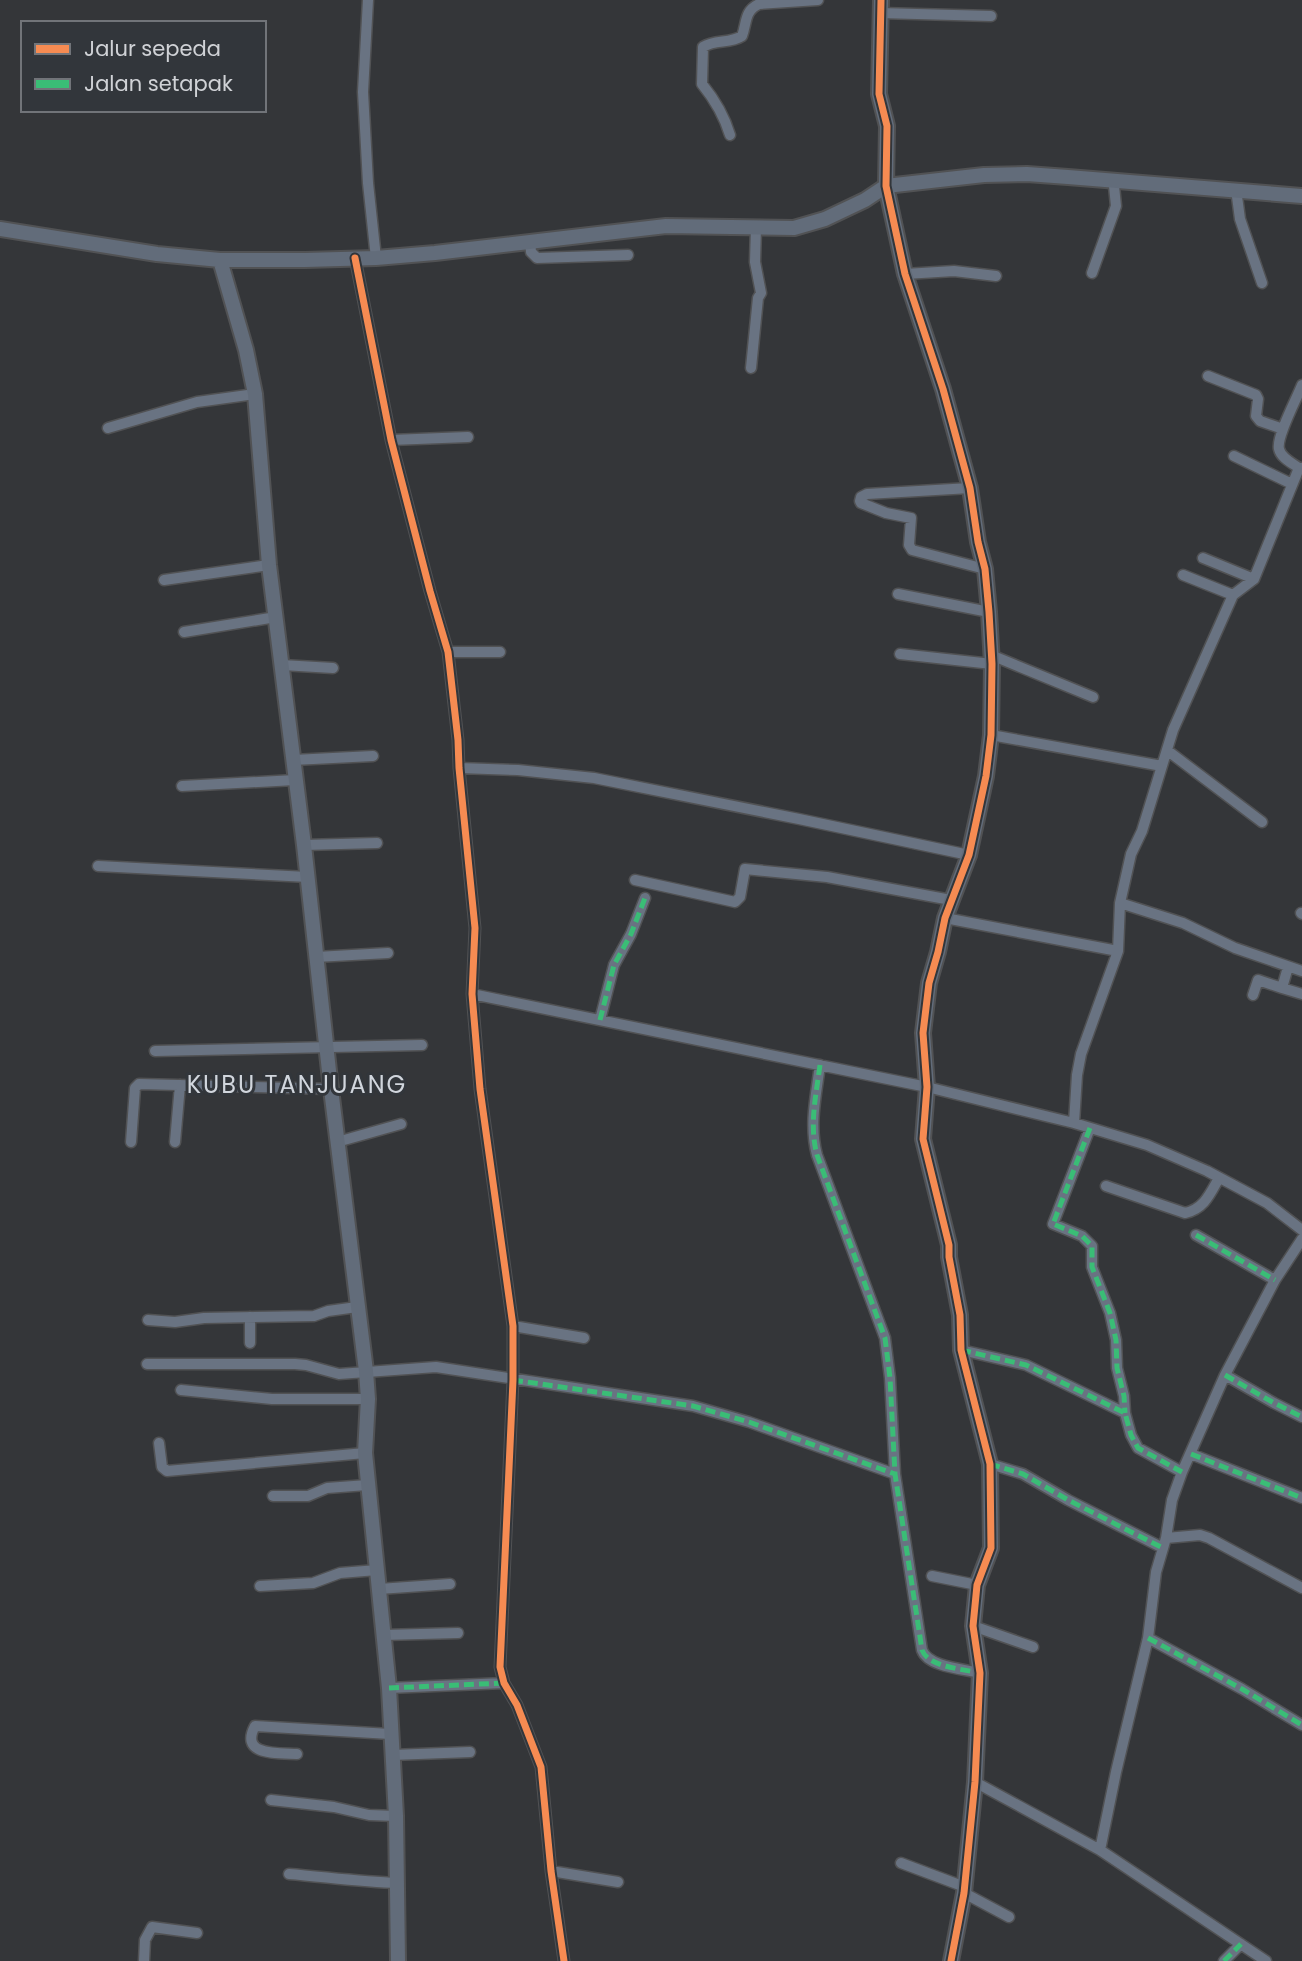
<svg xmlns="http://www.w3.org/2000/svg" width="1302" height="1961" font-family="Poppins,sans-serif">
<rect width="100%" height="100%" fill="#343639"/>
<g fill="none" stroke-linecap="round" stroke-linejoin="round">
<g stroke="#515254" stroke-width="13">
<path id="street" d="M368,0L363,92L368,183L376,258
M880,13L991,16
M730,135C724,115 715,100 702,84L703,47C715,39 730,44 742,36C747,23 744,11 759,4L818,0
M1236,189L1240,219L1262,283
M530,241L531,252L537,258L628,255
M355,258L391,440L430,591L448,652L458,740L459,768L475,928L472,994L480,1089L513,1326V1380L500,1667L504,1683L517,1705L541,1767L551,1871L564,1961
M1092,273L1116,206L1114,186L1116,181
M905,274L954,271L996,276
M751,368L758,298L761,293L755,262L756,227
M1208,376L1256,395L1258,399L1256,416L1260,421L1283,429
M1302,385C1297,398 1276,437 1279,449C1281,458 1292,463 1299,468H1302
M108,428L197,402L255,394
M391,440L468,437
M1234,456L1292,484
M970,488L867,494L861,497L860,501L861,503L886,513L911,518L909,545L912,550L985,569
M1203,558L1254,579
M1183,575L1233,595
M164,580L269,565
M898,594L989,612
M184,632L276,617
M448,652H500
M900,654L992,664
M991,655L1093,697
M282,665L333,668
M991,735L1162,766
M1168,751L1262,822
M293,760L373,756
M459,768L518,770L594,778L799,819L969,855
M182,786L295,780
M304,845L377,843
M98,866L308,877
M635,880L735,902L740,897L745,869L827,877L951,900
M1120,903L1183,923L1235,948L1302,971
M1301,913L1302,914
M945,918L1118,951
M316,957L388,953
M1288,967L1282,988L1302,994
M472,994L927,1087L1074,1123L1147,1145L1207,1171L1267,1203L1302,1230
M1253,995L1258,980L1282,988
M600,1020L614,965L631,934L645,898
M155,1051L422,1045
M820,1065C816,1096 809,1125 817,1155L885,1338L890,1378L895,1474L922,1650C928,1667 963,1669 980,1673
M1074,1123L1077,1075L1081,1054L1118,951L1120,903L1131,854L1142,831L1173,730L1233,595L1254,579L1299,468
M1090,1128L1053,1224L1082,1236L1092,1246V1267L1110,1313L1116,1340L1117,1368L1124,1396L1125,1413
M131,1142L135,1088L139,1084L331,1089
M175,1142L180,1085
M337,1142L401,1124
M1106,1186L1185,1213C1204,1209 1210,1194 1219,1178
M1196,1235L1275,1280
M148,1320L175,1322L204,1318L314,1316L328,1311L357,1307
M513,1326L584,1338
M250,1343V1317
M961,1350L1026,1365L1125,1413L1131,1435L1138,1448L1182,1472
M147,1364H295L306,1365L339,1374L436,1367L693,1406L749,1422L895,1474
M1225,1375L1274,1403L1302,1417
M181,1390L272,1399H368
M159,1443L162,1467L167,1471L365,1453
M1191,1454L1302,1498
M990,1464L1023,1474L1068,1500L1163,1548
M273,1496H308L327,1488L367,1485
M1166,1538L1200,1535L1209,1538L1302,1588
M932,1576L977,1585
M260,1586L313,1583L340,1573L377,1570
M379,1589L450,1584
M973,1626L1033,1647
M383,1635L458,1633
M1148,1638L1242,1689L1302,1725
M389,1688L504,1683
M297,1754C278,1753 239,1756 255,1726L390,1734
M392,1755L470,1752
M975,1782L1100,1850L1266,1961
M271,1800L334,1807L369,1815L396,1816
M1100,1850L1116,1772L1148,1638L1156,1572L1166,1538L1172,1500L1182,1472L1225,1375L1275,1280L1302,1239
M901,1863L965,1887
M551,1871L618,1882
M289,1874C326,1877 361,1882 398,1883
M964,1893L1009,1917
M144,1961L145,1940L152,1927L197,1933
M1224,1961L1241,1944"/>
</g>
<g stroke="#515254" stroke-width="18">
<path id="secondary" d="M881,0L879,94L887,126L886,186L905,274L943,389L970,488L978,542L985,569L989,612L992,664L991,735L986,776L969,855L945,918L938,952L929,983L923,1033L927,1087L923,1139L949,1245V1257L960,1315L961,1350L990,1464L991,1548L977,1585L973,1626L980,1673L975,1782L964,1893L951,1961
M0,229L157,254L220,260H305L376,258L435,253L666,226L794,228L825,219L865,200L886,186L984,175L1027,174L1068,177L1302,196
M220,260L246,350L255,394L269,565L304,845L331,1089L366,1371L368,1399L365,1453L389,1688L396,1816L398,1961"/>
</g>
<use href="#street" stroke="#697382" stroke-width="10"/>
<use href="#secondary" stroke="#626c7a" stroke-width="14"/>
<path stroke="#3abd76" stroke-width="5" stroke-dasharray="10 5" stroke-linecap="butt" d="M600,1020L614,965L631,934L645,898
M820,1065C816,1096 809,1125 817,1155L885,1338L890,1378L895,1474L922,1650C928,1667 963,1669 980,1673
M1090,1128L1053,1224L1082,1236L1092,1246V1267L1110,1313L1116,1340L1117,1368L1124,1396L1125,1413
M1196,1235L1275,1280
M961,1350L1026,1365L1125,1413L1131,1435L1138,1448L1182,1472
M1225,1375L1274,1403L1302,1417
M513,1380L693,1406L749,1422L895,1474
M1191,1454L1302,1498
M990,1464L1023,1474L1068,1500L1163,1548
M1148,1638L1242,1689L1302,1725
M389,1688L504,1683
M1224,1961L1241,1944"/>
<g stroke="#32363b" stroke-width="11">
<path id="cycleway" d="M881,0L879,94L887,126L886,186L905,274L943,389L970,488L978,542L985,569L989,612L992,664L991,735L986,776L969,855L945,918L938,952L929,983L923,1033L927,1087L923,1139L949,1245V1257L960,1315L961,1350L990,1464L991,1548L977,1585L973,1626L980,1673L975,1782L964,1893L951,1961
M355,258L391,440L430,591L448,652L458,740L459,768L475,928L472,994L480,1089L513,1326V1380L500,1667L504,1683L517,1705L541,1767L551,1871L564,1961"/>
</g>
<use href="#cycleway" stroke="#f68b52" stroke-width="7"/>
</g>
<g text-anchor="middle" stroke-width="6" stroke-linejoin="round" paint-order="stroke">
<g font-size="24" letter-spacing="2" fill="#d1d6dd" stroke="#32363b">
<text x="297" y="1093">KUBU TANJUANG</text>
</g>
</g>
<rect x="21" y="21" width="245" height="91" fill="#32363b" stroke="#717479" stroke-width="2"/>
<rect x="35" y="44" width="35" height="10" fill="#f68b52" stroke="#717479" stroke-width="2"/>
<text x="84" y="56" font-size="21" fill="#d0d2d6">Jalur sepeda</text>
<rect x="35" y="79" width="35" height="10" fill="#3abd76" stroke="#717479" stroke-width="2"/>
<text x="84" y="91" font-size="21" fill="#d0d2d6">Jalan setapak</text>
</svg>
